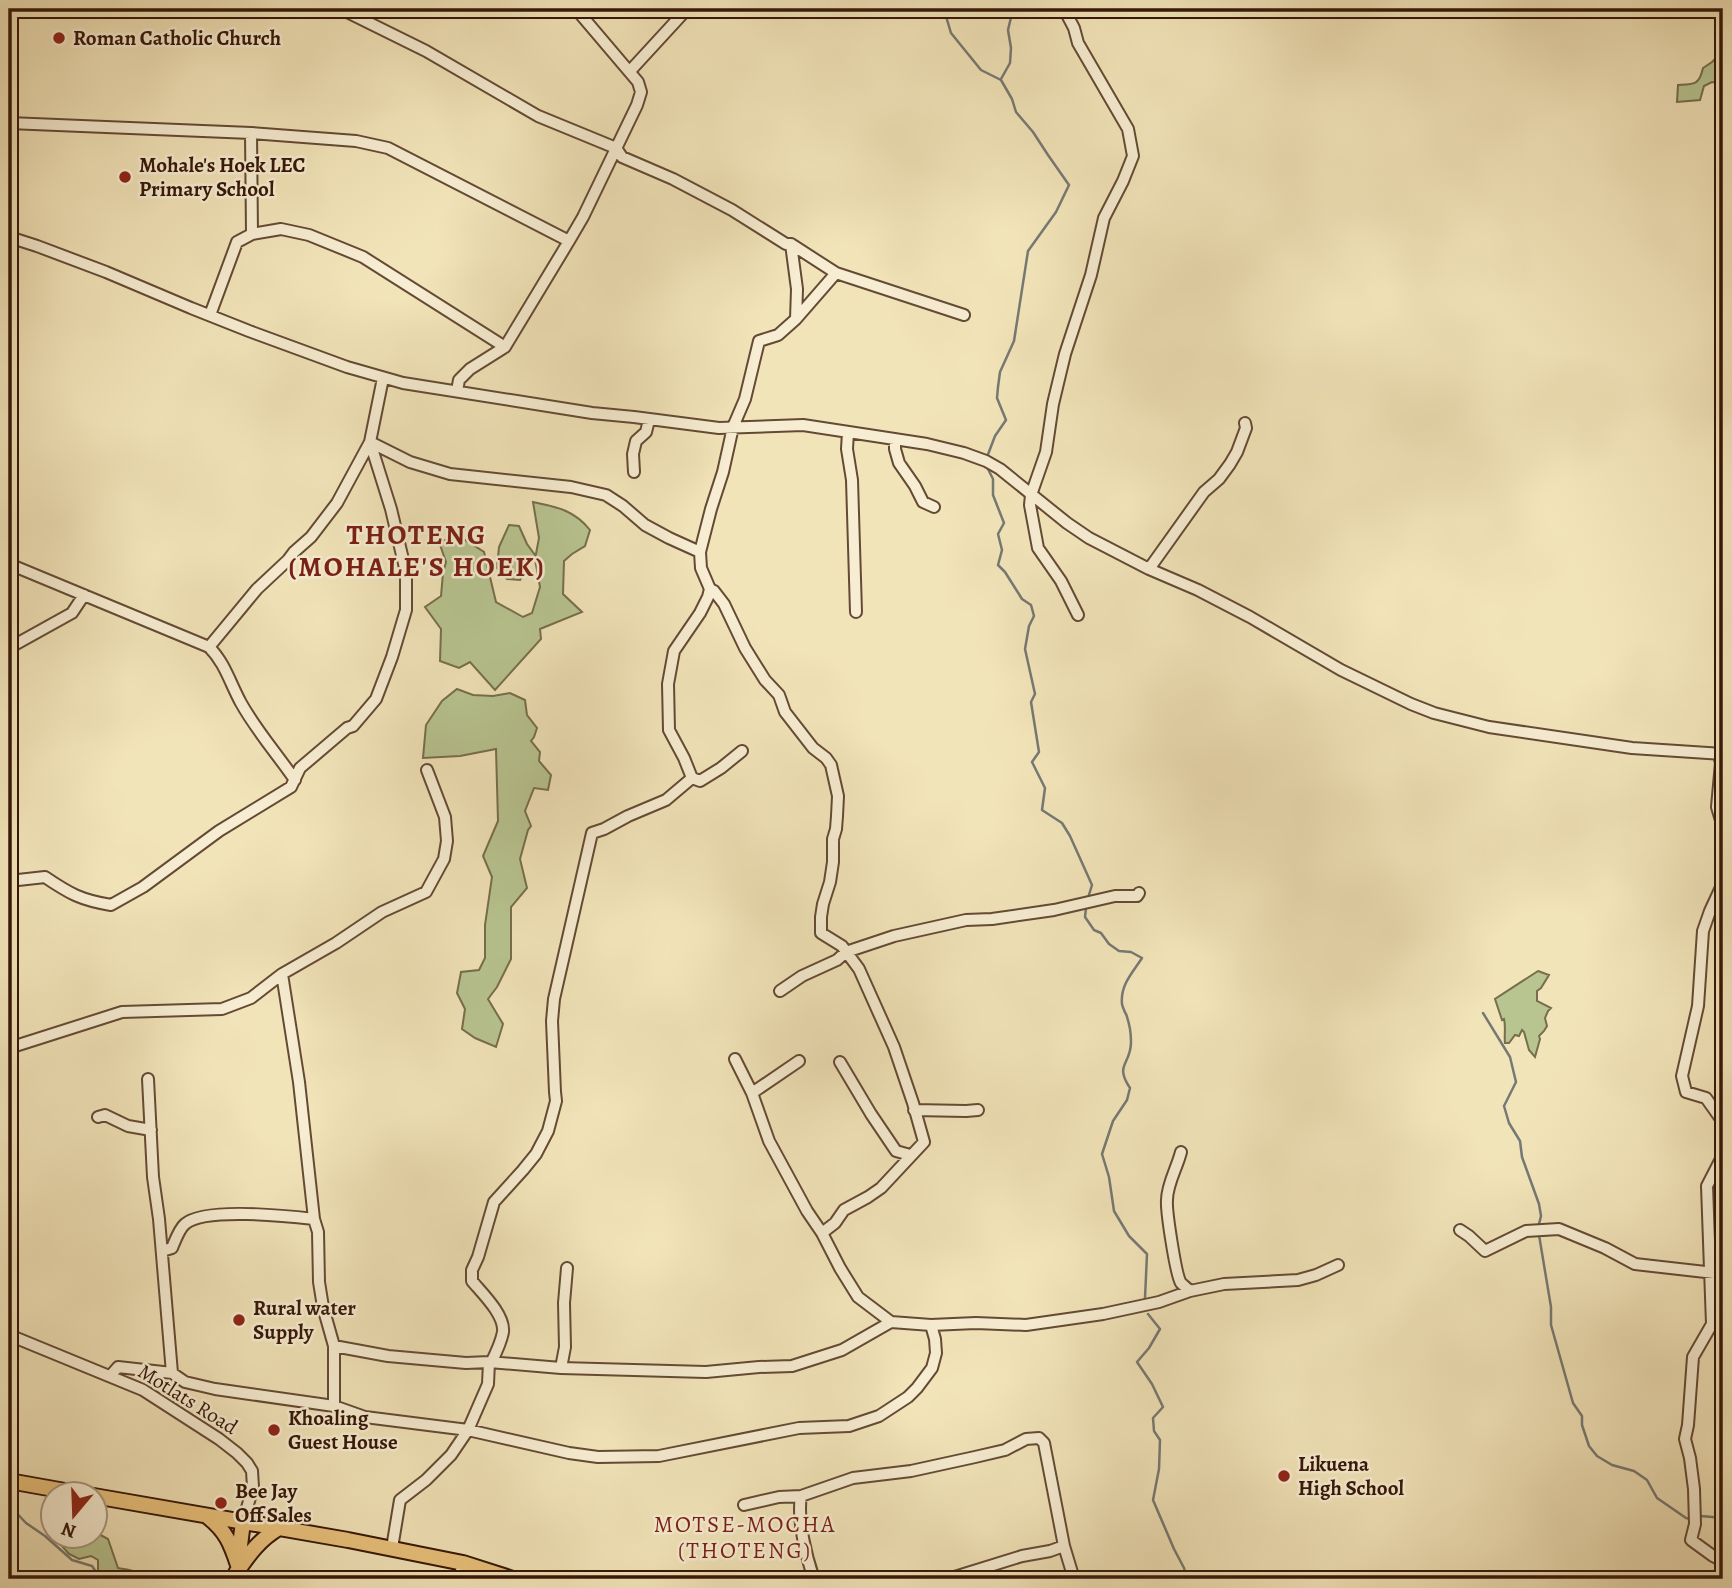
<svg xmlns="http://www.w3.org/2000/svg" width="1732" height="1588" font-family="Alegreya,serif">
<rect width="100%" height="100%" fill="#f2e4b9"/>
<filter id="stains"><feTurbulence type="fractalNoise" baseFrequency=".00286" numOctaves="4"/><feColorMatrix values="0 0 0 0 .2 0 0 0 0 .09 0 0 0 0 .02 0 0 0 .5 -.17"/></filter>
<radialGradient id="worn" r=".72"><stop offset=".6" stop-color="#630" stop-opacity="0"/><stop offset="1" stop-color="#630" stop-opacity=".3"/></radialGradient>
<path fill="#b8c591" stroke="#766e4d" stroke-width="2" d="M1723,51V83L1712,82L1704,86L1700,100L1677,102L1678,85C1695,84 1699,85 1703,68L1712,62Z
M533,502C557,507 574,510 590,530L585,546L572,554L564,561L563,594L582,612L540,629L541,639L495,690L470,662L459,668L440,661L441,629L425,607L441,596L443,573L446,562L439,542L459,536L484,552L496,602L523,617L532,613L540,587L535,559L539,538Z
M509,525L519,526L527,544L535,555L520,580L507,579L497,568L499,547Z
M457,689L473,695L493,696L510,693L525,700L527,715L537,728L534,737L531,741L540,752L539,761L551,775L548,790L534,788L525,811L531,826L528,830L520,859L527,888L511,907V959L497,987L488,999L503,1024L496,1047L475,1038L462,1029L465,1009L457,993L461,972L479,970L485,958V925L492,877L483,856L498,821L496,749L460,756L423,758L426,725L442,701Z
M1538,971L1549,975L1541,988L1537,991V1001L1551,1008L1548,1011L1545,1018L1547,1026L1544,1031L1539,1036L1540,1039L1535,1057L1529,1050L1524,1032L1522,1030L1519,1036L1515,1035L1509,1043H1505C1504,1035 1506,1027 1504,1019L1502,1020L1495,999Z
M95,1532L108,1539L118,1568C127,1570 137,1569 141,1579H102L98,1572V1560L91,1556L79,1559L69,1554L61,1545L62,1536H94Z"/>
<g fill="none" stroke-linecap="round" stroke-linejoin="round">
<path stroke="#767974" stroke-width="2.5" d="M940,9L945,13L951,33L981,70L1001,80L1012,99L1016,112L1033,132L1048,155L1069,185L1056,212L1028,251L1014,341L1000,372L998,387L997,398L1006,420L995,436L987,457
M1001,79L1010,63L1011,48L1008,30L1013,9
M987,467L993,479V495L1004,523L998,534L1002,550L998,565L1005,572L1022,599L1031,605L1034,616L1029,626L1025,649L1035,694L1031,702L1039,752L1032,762L1045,788L1042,810L1062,823L1070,836L1092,885L1088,898
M1086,908L1085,917L1094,930L1101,933L1109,944L1119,951L1131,952L1142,958C1133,972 1120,985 1122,1004C1122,1005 1125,1013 1126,1014C1129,1022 1131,1033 1131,1042C1131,1065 1114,1064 1130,1088L1127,1100L1113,1121L1102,1154L1109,1177L1114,1211L1129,1236L1147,1254L1145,1298
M1483,1013L1510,1057L1516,1082L1504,1106L1509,1123L1520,1141L1522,1157L1539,1204L1541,1216L1538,1228
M1539,1235L1551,1307V1325L1573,1403L1582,1416V1425L1589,1446L1597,1456L1612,1465L1634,1471L1647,1480L1657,1498L1686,1518L1690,1519
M1148,1314L1160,1329L1149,1348L1137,1362L1152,1384L1163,1407L1153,1418L1154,1431L1160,1440L1159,1469L1153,1500L1174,1549L1184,1568L1187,1579
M9,1505L26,1523L45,1536L72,1560L92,1566L101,1579
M1699,1518L1701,1516L1723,1518"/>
<g stroke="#644a35" stroke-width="14">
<path id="minor" d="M341,9L426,51L538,116L616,148L622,157L673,179L732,210L786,244H791L797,289L796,319
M1064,9L1074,28L1078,43L1128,129L1133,156L1123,181L1104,218L1091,275L1065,354L1053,404L1046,452L1031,495L1030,505L1038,548L1061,581L1078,615
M630,71L687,9
M9,123L251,133L356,141L388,148L569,241L583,217L637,105L641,92L638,82L576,9
M251,133L252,234
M9,237L37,246L106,272L191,308L249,331L347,367L403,383L592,413L634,417L719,428L803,425L927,444L964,453L986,461L1000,469L1067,523L1089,538L1149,569L1198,590L1250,617L1341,670L1411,704L1434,713L1489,727L1632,748L1723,754
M791,244L836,273L964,315
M210,315L237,242L252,234L281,229L309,235L363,257L505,347
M457,391L459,380L470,369L505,347L569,241
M848,432L847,449L852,480L856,612
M895,440V449L899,463L915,486L923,502L934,507
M370,442L410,462L450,474L571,487L606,495L623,506L645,525L669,538L700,552
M634,472L633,454L636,441L646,432L649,420
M9,564L209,647C225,663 230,683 241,703C256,730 277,754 295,780
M1149,569L1204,492L1219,479L1230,464L1237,452L1246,428L1245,423
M710,589L714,591L724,604L745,648L765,680L779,695L785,712L813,748L826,758L831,765L838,796L837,816L836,829L833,839V862L830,882L823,904L821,917V933L842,946L859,969L894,1047L913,1103L924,1142L881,1188L868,1197L844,1210L835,1223L822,1233
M209,647L257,589L288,560L294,552L311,537L337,503L370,442L383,378
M9,648L72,613L84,595
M1719,755L1721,763L1717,807L1723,827
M692,778L684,758L669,730L668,684L674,651L700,613L708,597L710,589L701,568L700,552L711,509L723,472L733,427L745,399L759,341L778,335L796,319L836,273
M692,778L700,781L721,768L742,751
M9,881L45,877C70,894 81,900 111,905L143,887L219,831L291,787L300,768L347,728L353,726L376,699L392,657L406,610V572L391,509L370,442
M1723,883L1710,911L1703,931L1698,1006L1682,1076L1686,1092L1706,1098L1723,1122
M282,974L299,1082L314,1219L318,1232L319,1282L323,1307L334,1346V1406
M780,991L802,976L837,960L846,952L894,936L966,920L992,919L1054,910L1115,896H1137L1139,893
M9,1048L122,1012L222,1009L251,998L282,974L336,943L382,912L426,892L444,859L447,841L445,817L427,770
M735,1059L752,1093L769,1141L807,1211L822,1233L840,1268L858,1297L891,1322
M840,1062L871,1114L896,1151L910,1155
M148,1079L153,1177L159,1219L172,1373
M752,1093L799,1061
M914,1110L966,1111L978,1110
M98,1117L105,1115L128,1126L151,1130
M1181,1152C1177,1168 1167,1184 1167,1200C1166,1211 1176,1276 1181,1283C1184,1286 1187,1288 1190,1291
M1723,1155L1707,1186L1712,1324L1693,1357L1688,1425L1685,1439L1690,1458L1694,1489L1695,1524L1691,1540L1713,1556L1721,1560L1723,1564
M1460,1230L1469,1236L1485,1251L1526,1231L1559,1229L1605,1248L1635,1264L1723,1274
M162,1251L172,1248C175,1241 179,1229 185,1224C204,1207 288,1216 314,1219
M9,1335L143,1390L219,1439L237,1453L247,1463L252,1471L253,1487L243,1522
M334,1346L388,1356L466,1363L489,1362L561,1368L706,1372L759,1367L792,1366L842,1350L891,1322L931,1325L976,1323L1026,1325L1103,1314L1159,1302L1190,1291L1224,1284L1298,1280L1316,1275L1338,1265
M491,1363C496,1353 501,1343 503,1332C505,1315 482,1293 472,1281V1270L478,1257L494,1202L523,1170L536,1154L548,1131L556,1101L555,1092L552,1021L554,999L592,833L604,829L628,816L666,800L692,778
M561,1368L565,1347L564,1303L567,1268
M111,1375L118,1367L172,1373L185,1382L215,1389L334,1406L365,1417L468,1430L569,1453L598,1457L659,1456L799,1428L849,1426L879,1416L908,1397L917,1388L932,1368L936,1353L935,1339L931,1325
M801,1496C797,1520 806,1556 814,1579
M744,1505L779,1497L801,1496L853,1478L911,1471L975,1457L1005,1450L1026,1439L1039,1438L1044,1443L1064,1546L1074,1579
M392,1548L400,1500L426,1480L451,1455L468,1430L488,1384L489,1362
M459,1579L463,1563
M948,1579L1022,1556L1050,1551L1064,1546"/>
</g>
<g stroke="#351709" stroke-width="18">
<path id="major" d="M9,1481L82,1494
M94,1496L348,1540L463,1563L513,1579
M208,1517C226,1531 231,1544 238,1565
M238,1561L243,1522
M236,1573C249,1554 260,1539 279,1528"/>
</g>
<use href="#minor" stroke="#f7edd2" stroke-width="10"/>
<use href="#major" stroke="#e9c27c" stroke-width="14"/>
</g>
<g fill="#8f2418" stroke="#f7edd2" stroke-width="2.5">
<circle cx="59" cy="38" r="7"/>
<circle cx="125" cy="177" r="7"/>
<circle cx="239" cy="1320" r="7"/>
<circle cx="274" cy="1430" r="7"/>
<circle cx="1284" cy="1476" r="7"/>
<circle cx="221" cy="1503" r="7"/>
</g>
<g text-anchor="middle" stroke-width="5" stroke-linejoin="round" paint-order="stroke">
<g font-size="21" font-weight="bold" fill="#351709" stroke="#f7edd2" text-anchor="start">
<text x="73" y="45">Roman Catholic Church</text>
<text x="139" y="172">Mohale's Hoek LEC<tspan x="139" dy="24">Primary School</tspan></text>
<text x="253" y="1315">Rural water<tspan x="253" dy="24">Supply</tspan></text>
<text x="288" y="1425">Khoaling<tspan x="288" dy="24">Guest House</tspan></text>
<text x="1298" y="1471">Likuena<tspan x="1298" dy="24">High School</tspan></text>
<text x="235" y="1498">Bee Jay<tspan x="235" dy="24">Off Sales</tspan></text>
</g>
<g font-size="21" fill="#351709" stroke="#f7edd2">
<text transform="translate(188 1399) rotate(32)" y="7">Motlats Road</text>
</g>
<g font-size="23" letter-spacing="2" fill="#7a1f14" stroke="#f7edd2">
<text x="745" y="1532">MOTSE-MOCHA<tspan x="745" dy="26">(THOTENG)</tspan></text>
</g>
<g font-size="28" font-weight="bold" letter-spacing="2" fill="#7a1f14" stroke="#f7edd2">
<text x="417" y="544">THOTENG<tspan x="417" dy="32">(MOHALE'S HOEK)</tspan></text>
</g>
</g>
<rect width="1732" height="1588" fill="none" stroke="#f2e4b9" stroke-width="35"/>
<rect x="10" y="10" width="1711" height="1567" fill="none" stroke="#351709" stroke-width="3.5"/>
<rect x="18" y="18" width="1697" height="1553" fill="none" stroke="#351709" stroke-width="2"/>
<g transform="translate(74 1515) rotate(199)"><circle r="33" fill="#f7edd2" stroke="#a99782" stroke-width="2"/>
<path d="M0-5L12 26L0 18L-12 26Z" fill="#8f2418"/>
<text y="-10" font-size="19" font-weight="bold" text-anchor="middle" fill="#351709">N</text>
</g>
<rect width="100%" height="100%" filter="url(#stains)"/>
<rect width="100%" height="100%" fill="url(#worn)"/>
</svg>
